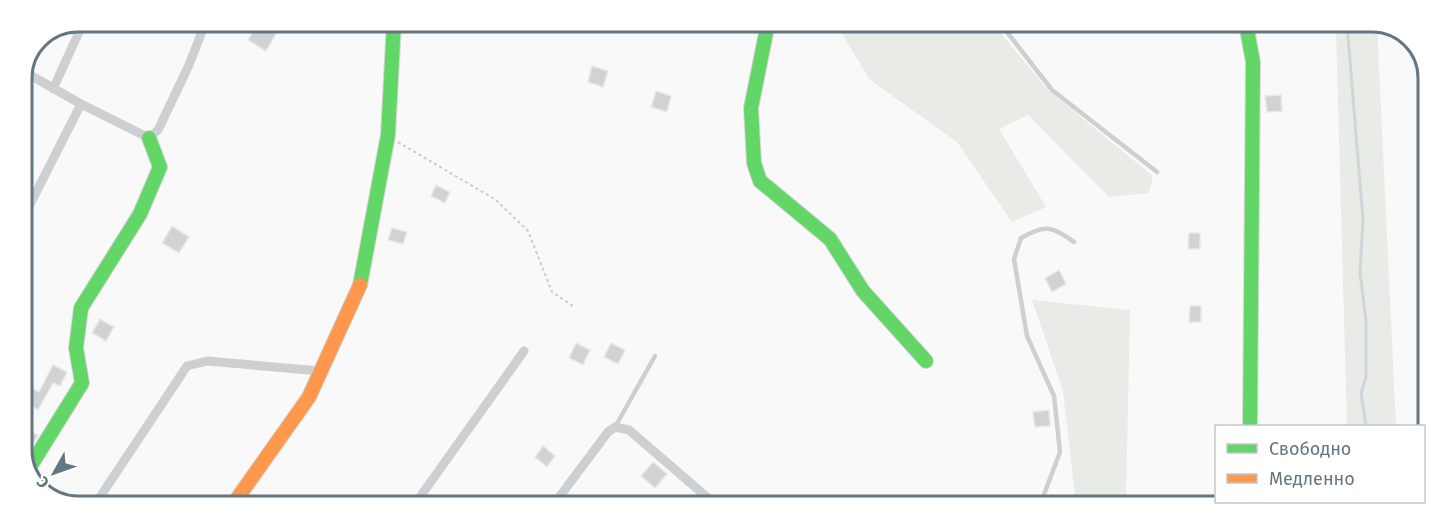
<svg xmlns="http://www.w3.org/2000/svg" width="1449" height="527" font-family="'Fira Sans',sans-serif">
<rect width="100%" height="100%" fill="#f9f9f9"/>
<path fill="#e8ebe6" d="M836,23H979L1001,34L1048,90L1153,176L1149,193L1109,197L1028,115L999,129L1046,207L1012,222L957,142L869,79Z
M1331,24H1377L1396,426H1347L1336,29Z
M1032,300L1130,310L1126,499L1132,505H1076L1063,391Z"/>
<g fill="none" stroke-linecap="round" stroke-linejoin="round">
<path stroke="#ced6d9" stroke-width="3" d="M1347,24L1363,220L1360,273L1366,320V377L1361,393L1366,426
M1360,506L1361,502"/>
</g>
<path fill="#d0d2d3" stroke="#e8e8e8" stroke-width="1.5" d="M258,24L276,34L266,51L248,40Z
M592,66L608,71L603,87L588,82Z
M656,91L671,96L667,112L651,107Z
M1281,95L1282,111L1267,112L1265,96Z
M436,185L450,192L445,203L431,196Z
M172,226L189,237L179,253L162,243Z
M392,228L407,232L403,244L388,240Z
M1189,233H1200V249H1188Z
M1059,270L1066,284L1052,292L1045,278Z
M1190,306H1201V322H1189Z
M100,319L114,327L106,341L92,333Z
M576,343L590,350L583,365L569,358Z
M611,343L625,350L618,364L604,357Z
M53,365L67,372L60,386L53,383L38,410L24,402L32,388L39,392Z
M1049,410L1050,426L1035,427L1033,412Z
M24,428L38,435L30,449L21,445Z
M543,446L555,456L547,467L535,457Z
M653,462L667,474L655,488L641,476Z"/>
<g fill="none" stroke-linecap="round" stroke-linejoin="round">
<g stroke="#d5d6d7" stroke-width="16">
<path id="fast" d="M768,23L751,108L754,163L760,181L830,239L863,291L926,361
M1246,24L1253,62L1250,426
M360,285L388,135L394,22
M28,470L82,383L76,348L81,308L140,214L160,167L149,138"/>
</g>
<g stroke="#d5d6d7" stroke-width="16">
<path id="slow" d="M234,503L309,397L360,285"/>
</g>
<path stroke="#cbcccd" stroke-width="2" stroke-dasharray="3 3" stroke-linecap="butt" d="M398,142L496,200L528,231L552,292L573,306"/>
<path stroke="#cecfd0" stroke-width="4.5" d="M1000,23L1052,90L1157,172
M615,427L655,356
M1040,505L1060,452L1054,396L1027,336L1014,259L1021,238C1045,224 1052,226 1074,242"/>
<path stroke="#cecfd0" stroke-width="9" d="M23,71L81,104L149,138L158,130L189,65L206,21
M53,89L84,21
M21,222L81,104
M96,503L187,366L207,361L320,371
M415,504L524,351
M554,504L608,432L615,427L629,430L716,505
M958,505H961
M1248,506V502"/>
<use href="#fast" stroke="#63d668" stroke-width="14"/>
<use href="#slow" stroke="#ff974d" stroke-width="14"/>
</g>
<path d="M0 0H1449V527H0ZM78 32H1372A46 46 0 0 1 1418 78V450A46 46 0 0 1 1372 496H78A46 46 0 0 1 32 450V78A46 46 0 0 1 78 32Z" fill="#fff" fill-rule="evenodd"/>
<path fill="none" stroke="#657683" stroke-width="3" d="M78 32H1372A46 46 0 0 1 1418 78V450A46 46 0 0 1 1372 496H78A46 46 0 0 1 32 450V78A46 46 0 0 1 78 32Z"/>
<rect x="1215" y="425" width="210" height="78" fill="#ffffff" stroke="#c1c8cd" stroke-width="1.5"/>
<rect x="1227" y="444" width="30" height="9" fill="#63d668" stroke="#c1c8cd" stroke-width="1.5"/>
<text x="1269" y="455" font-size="18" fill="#657683">Свободно</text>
<rect x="1227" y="474" width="30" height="9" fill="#ff974d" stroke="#c1c8cd" stroke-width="1.5"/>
<text x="1269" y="485" font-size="18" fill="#657683">Медленно</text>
<g transform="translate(54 473) rotate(230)" stroke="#ffffff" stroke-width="4.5" paint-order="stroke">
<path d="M0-4.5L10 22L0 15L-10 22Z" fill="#657683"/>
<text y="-9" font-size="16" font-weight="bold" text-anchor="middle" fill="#657683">С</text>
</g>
</svg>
